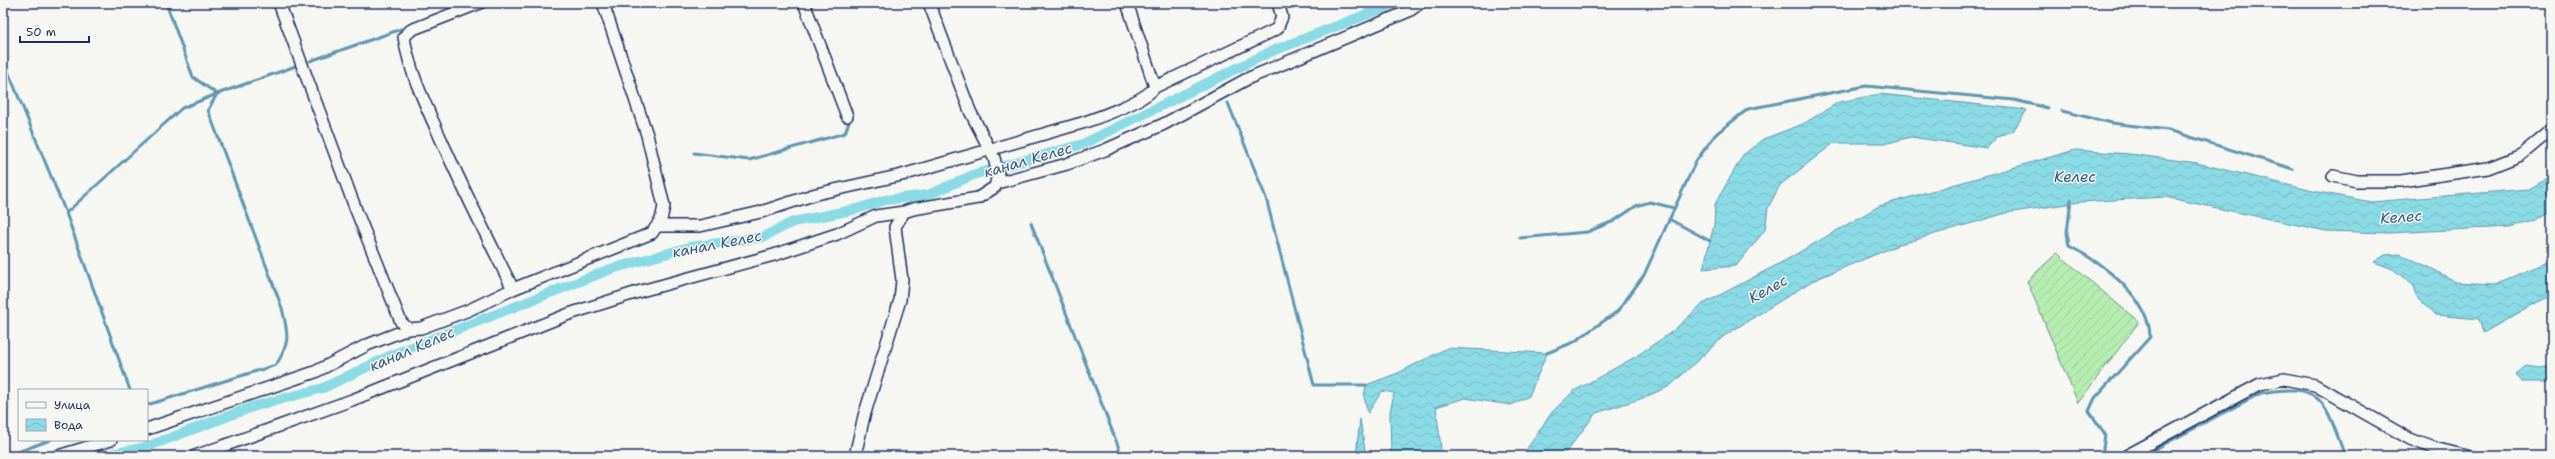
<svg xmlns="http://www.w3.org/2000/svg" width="2555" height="459" font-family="'Shantell Sans',sans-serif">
<defs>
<pattern id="garden-furrows" width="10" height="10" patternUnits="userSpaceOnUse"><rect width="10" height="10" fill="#b5edb0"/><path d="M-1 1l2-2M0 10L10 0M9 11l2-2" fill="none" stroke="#9bcc9a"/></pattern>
<pattern id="water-waves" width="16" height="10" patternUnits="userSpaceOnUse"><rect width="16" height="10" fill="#8adbe5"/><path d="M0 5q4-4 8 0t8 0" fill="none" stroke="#76bcc7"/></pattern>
</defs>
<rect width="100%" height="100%" fill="#f6f6f2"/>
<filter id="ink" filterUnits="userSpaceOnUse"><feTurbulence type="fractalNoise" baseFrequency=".025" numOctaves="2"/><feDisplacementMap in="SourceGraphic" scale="8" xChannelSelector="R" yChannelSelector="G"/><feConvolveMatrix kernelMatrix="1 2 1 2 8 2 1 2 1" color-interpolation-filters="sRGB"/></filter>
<g filter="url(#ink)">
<path fill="url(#garden-furrows)" stroke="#688e87" d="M2057,253L2139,322L2078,403L2027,281Z"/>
<path fill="url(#water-waves)" stroke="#5e96af" d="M1880,94L2027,110L2013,131L1998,136L1987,148L1911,137L1888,143H1834L1780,185L1768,208L1765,230L1736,266L1703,269L1714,225L1715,204L1743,155L1763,139L1803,124L1839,102Z
M2075,150L2130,154L2197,163L2313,191L2371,202L2529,189L2552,176V210L2535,221L2510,227L2388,233L2326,231L2165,197L2080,202L2006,213L1898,245L1812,281L1724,336L1670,386L1643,398L1596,413L1563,456H1522L1552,412L1574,391L1635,357L1673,331L1701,305L1786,260L1879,206Z
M2400,254L2433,269L2455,282L2495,284L2552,260V294L2483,333L2479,319L2435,315L2418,299L2414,286L2393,269L2374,262L2385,255Z
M1447,348L1547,353L1529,396L1511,405L1465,398L1436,407L1442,456H1391L1390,412L1394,393L1382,391L1368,413L1364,397L1366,385L1398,373Z
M2526,366L2541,368L2552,366V382H2522L2516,374Z
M1360,419L1366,456L1356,455Z"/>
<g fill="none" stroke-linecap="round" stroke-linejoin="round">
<path stroke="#5e96af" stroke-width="3" d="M166,3L193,77L217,94
M3,59L66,213L130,390
M310,61L410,26
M1228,103L1266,198L1314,385H1366
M2062,111L2112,123L2168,130L2293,169
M694,153L749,160L845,133L850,119
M2071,200L2067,233L2069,246C2101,262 2150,298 2150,337L2095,398L2089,411L2105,434L2102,456
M66,213L182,108L217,94
M1669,219L1710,241
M1031,223L1122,456
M1520,238L1587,232L1614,221L1636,206L1650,202L1674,208
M1547,353L1574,342L1618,311L1644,275L1696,161L1716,134L1748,109L1866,86L2014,100L2048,108
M147,405L276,365C291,342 288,334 282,308L208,110L217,94L296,66
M7,456L50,440
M2142,456L2261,393C2325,381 2325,404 2345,456"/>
<path stroke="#8adbe5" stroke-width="10" d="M102,456L146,447L252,407L323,388L392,355L611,269L690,247L763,237L793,222L857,209L885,200L928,195L973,175L1083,144L1270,52L1396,3"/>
<g stroke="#1b2f5e" stroke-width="14">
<path id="minor" d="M279,3L356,210L401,322L408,329
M480,3L411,30L404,37C409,71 426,106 440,137C463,189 488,239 513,289
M804,3L847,116
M1127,3L1155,87
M2333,176L2357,181H2401L2488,168L2521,155L2552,129
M997,183L1067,164L1105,150L1164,124L1249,78L1409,11L1420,3
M658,226H700L761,212L816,194L902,175L1082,123C1100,117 1145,101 1155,87L1277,29L1282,17L1278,3
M147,429L315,372L367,345L408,329L421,328L469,310L513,289L652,233L661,220L664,206L647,135L603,3
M58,456L111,440
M195,456L352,400L569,314L641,291L774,255L837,234L876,216L904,212
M855,456L864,416L900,300L902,280L895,227L904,212L913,209L978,198L995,187L998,174L994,158L970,111L929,3
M2126,456L2260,384L2284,379L2315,385L2410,439L2434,448L2467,456"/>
</g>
<use href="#minor" stroke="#f6f6f2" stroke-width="11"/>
</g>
</g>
<g text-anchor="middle" stroke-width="3" stroke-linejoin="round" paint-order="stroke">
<g font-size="15" font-style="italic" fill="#375a80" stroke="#f6f6f2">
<text transform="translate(1028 160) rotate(-16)" y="5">канал Келес</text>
<text x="2075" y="182">Келес</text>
<text transform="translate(2401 217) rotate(-4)" y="5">Келес</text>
<text transform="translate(717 244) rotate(-11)" y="5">канал Келес</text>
<text transform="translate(1768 289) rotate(-29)" y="5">Келес</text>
<text transform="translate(412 349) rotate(-23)" y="5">канал Келес</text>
</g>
</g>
<rect width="2555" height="459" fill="none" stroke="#f6f6f2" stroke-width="16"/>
<rect x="8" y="8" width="2539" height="443" fill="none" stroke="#1b2f5e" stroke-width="1.5" filter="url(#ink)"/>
<rect x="18" y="389" width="130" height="52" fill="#f6f6f2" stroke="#9ea6b7"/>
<rect x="26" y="402" width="20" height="6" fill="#f6f6f2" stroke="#9ea6b7"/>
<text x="54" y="409" font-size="12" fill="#1b2f5e">Улица</text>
<rect x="26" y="419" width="20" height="12" fill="url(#water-waves)" stroke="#9ea6b7"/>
<text x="54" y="429" font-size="12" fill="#1b2f5e">Вода</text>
<path d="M20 36v6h69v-6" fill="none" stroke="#1b2f5e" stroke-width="2"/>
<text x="26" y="36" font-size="12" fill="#1b2f5e" stroke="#f6f6f2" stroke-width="3" paint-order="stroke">50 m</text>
</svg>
